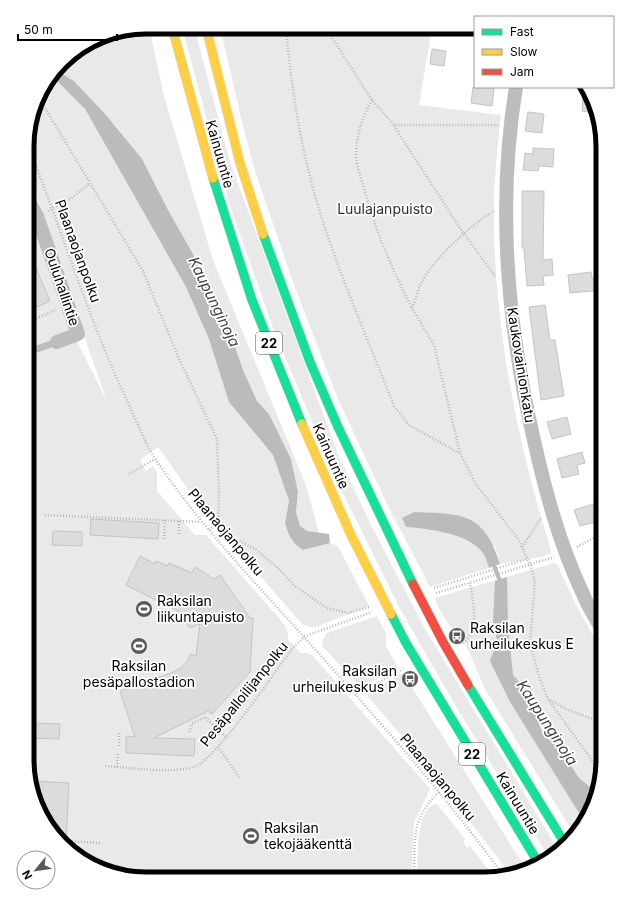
<svg xmlns="http://www.w3.org/2000/svg" width="630" height="906" font-family="Inter,sans-serif">
<rect width="100%" height="100%" fill="#fff"/>
<path fill="#e9e9e9" d="M149,27L164,96L213,260L306,485L319,533L307,531L300,526L296,512L298,492L291,459L269,414L257,401L243,370L230,332L219,316L193,254L160,196L118,128L74,81L56,70C79,43 113,29 149,27Z
M182,27H194L230,162L338,454L370,523L424,627L557,848L548,856L455,705L399,607L335,477L273,328L230,206Z
M220,27L432,28L419,105L501,115C497,151 493,188 494,224C495,332 519,450 552,553L542,557L500,564L495,547L431,513L414,512L406,527C429,529 468,533 483,553C486,557 487,563 489,568L430,587L386,502L338,399L294,285L255,171L240,114Z
M52,76L85,109L186,287L209,339L255,433L273,455L289,501L285,523L303,550L330,543L338,546L369,606L316,627H310L302,624L205,513L158,447L140,460L146,471L153,466L157,472V491L195,535H206L284,624L288,633V639L300,653H307L313,656L430,789L414,823L411,879L131,878L74,854L39,812L27,760L28,214L30,213L67,321L107,401L70,296L45,218L38,200L28,187V131L43,87Z
M554,563L557,564L576,605L603,653V768L583,826L574,834L485,689L466,645L456,629L453,631L438,607L435,598Z
M377,616L386,633V646L398,668L361,688L323,647L322,641L327,633Z
M403,673L526,869L509,873L431,770L365,693Z
M437,804L465,839L463,841L467,848L470,846L494,877L484,879H417C418,863 415,805 437,804Z"/>
<path fill="#bbb" d="M56,70L74,81L107,116L142,159L168,210L193,254L219,316L230,332L243,370L257,401L269,414L291,459L298,492L296,512L300,526L307,531L329,534L330,543L303,550L295,544L289,535L285,523L289,501L273,455L229,402L209,339L186,287L85,109L52,76Z
M414,512C462,514 484,512 500,564L489,568C487,563 486,557 483,553C468,533 429,529 406,527L402,518Z
M507,577L508,626L513,675L526,690L544,737L556,743L579,778L595,791L584,821L510,702L490,661L497,641L493,622L495,581Z"/>
<g fill="none" stroke-linecap="round" stroke-linejoin="round">
<path stroke="#bbb" stroke-width="4" d="M493,563L501,584"/>
</g>
<path fill="#dcdcdc" stroke="#c4c4c4" d="M432,49L446,51L444,66L430,64Z
M473,87H494L492,106L471,103Z
M583,98L592,99L595,113L582,111Z
M528,112L544,114L542,133L525,131Z
M533,148L554,149L553,167L539,166L538,171L523,170L525,153L533,154Z
M522,191H544L543,260L552,259L553,275L543,276L544,285L527,286L524,248H522Z
M28,249L50,301L28,311Z
M591,272L592,278L603,277V290L570,293L568,275Z
M545,305L550,340H555L564,396L541,400L529,307Z
M567,417L571,434L552,439L547,422Z
M582,452L585,463L577,465L579,474L562,478L557,459Z
M594,504L597,514L593,515L595,522L580,526L574,510Z
M91,519L159,523L158,539L90,535Z
M53,531L82,532V546L52,545Z
M140,556L155,564L156,561L168,566L169,563L192,573L195,567L214,579L220,575L250,618H253L250,672L212,714L208,711L154,738L195,739L194,756L126,753V736L135,737L120,691L171,673L181,668L188,660L190,654L196,656L200,624L190,628L178,611L126,585Z
M30,723L60,724L59,739L29,738Z
M32,781L69,783L66,845L39,812Z"/>
<g fill="none" stroke-linecap="round" stroke-linejoin="round">
<g stroke="#dbdbdb" stroke-width="10">
<path id="fast" d="M213,178L252,300L302,424
M263,234L310,362L338,427L413,584
M391,614L406,643L539,864
M468,685L564,842"/>
</g>
<g stroke="#dbdbdb" stroke-width="10">
<path id="slow" d="M172,27L213,178
M206,27L240,163L263,234
M302,424L351,535L391,614"/>
</g>
<g stroke="#dbdbdb" stroke-width="10">
<path id="jam" d="M413,584L443,642L468,685"/>
</g>
<path stroke="#b8b8b8" stroke-width="2.5" stroke-dasharray="1 2" stroke-linecap="butt" d="M286,27C292,98 304,167 327,234C347,293 372,349 394,406L409,425L459,453
M326,28L372,100L394,125H498
M39,98L143,271L179,359L217,439L219,496L218,523L235,539L255,549L278,568L296,587L327,608L348,613L370,607
M372,100C362,118 356,135 356,156C357,167 361,178 364,188C375,230 392,269 412,308
M394,126L464,234L495,276
M28,145C62,231 89,321 129,405C138,423 145,444 156,460C199,524 253,580 304,637C373,714 442,791 503,875
M48,211L73,197L90,183
M494,211C472,224 433,259 422,282C417,290 416,300 412,308L434,345L460,453L476,484L518,539L530,564L535,581L530,644L540,679L548,699L601,773
M28,322L56,310
M129,474L155,459
M45,515L201,522
M209,530L218,523
M179,534V520
M164,539L165,519
M522,547L541,518
M577,547L603,533
M434,588L527,559
M436,593L554,557
M463,643C480,631 473,600 470,583
M355,695L403,669
M550,700L566,709L603,723
M189,732L193,723L205,717L226,737
M119,746V732
M218,747L239,777
M105,766C130,767 173,775 196,766C216,759 276,670 293,648L304,637L311,634L372,612
M117,767L118,753
M66,841L101,843
M414,879C415,842 410,819 439,792"/>
<path stroke="#bdbdbd" stroke-width="7" d="M28,352L57,342"/>
<path stroke="#bdbdbd" stroke-width="14" d="M516,87C497,203 507,322 533,436C545,490 559,543 583,594C588,607 596,619 603,631
M28,199L37,216L78,334L57,342"/>
<use href="#fast" stroke="#16e098" stroke-width="9"/>
<use href="#slow" stroke="#ffcf43" stroke-width="9"/>
<use href="#jam" stroke="#f24e42" stroke-width="9"/>
</g>
<defs>
<g id="stadium-disc" transform="scale(0.9)"><circle r="9.5" fill="#595959" stroke="#fff"/><path d="M0-5a6.5 5 0 1 0 0 10a6.5 5 0 1 0 0-10ZM-3.5-1.8h7v3.6h-7Z" fill="#fff"/></g>
<g id="bus-disc" transform="scale(0.9)"><circle r="9.5" fill="#595959" stroke="#fff"/><path d="M-5-6H5V4H4V6H2V4H-2V6H-4V4H-5ZM-3.5-4V0h7V-4ZM-3.5 1.2v1.5H-2V1.2ZM2 1.2v1.5H3.5V1.2Z" fill="#fff"/></g>
</defs>
<g fill-rule="evenodd">
<use href="#stadium-disc" x="144" y="609"/>
<use href="#bus-disc" x="457" y="636"/>
<use href="#stadium-disc" x="139" y="646"/>
<use href="#bus-disc" x="410" y="679"/>
<use href="#stadium-disc" x="251" y="836"/>
</g>
<g text-anchor="middle" stroke-width="3.5" stroke-linejoin="round" paint-order="stroke">
<g fill="#fff" stroke="#4c4c4c" stroke-width="1">
<rect x="256" y="332" width="26" height="22" rx="3"/>
<rect x="459" y="743" width="26" height="22" rx="3"/>
</g>
<g font-size="13" font-weight="bold" fill="#000">
<text x="269" y="348">22</text>
<text x="472" y="759">22</text>
</g>
<g font-size="14" fill="#000" stroke="#fff">
<text transform="translate(220 154) rotate(74)" y="5">Kainuuntie</text>
<text transform="translate(78 251) rotate(70)" y="5">Plaanaojanpolku</text>
<text transform="translate(62 287) rotate(71)" y="5">Ouluhallintie</text>
<text transform="translate(521 365) rotate(81)" y="5">Kaukovainionkatu</text>
<text transform="translate(331 456) rotate(66)" y="5">Kainuuntie</text>
<text transform="translate(226 532) rotate(50)" y="5">Plaanaojanpolku</text>
<text transform="translate(244 694) rotate(-51)" y="5">Pesäpalloilijanpolku</text>
<text transform="translate(438 777) rotate(50)" y="5">Plaanaojanpolku</text>
<text transform="translate(518 803) rotate(59)" y="5">Kainuuntie</text>
</g>
<g font-size="14" fill="#2e2e2e" stroke="#fff">
<text x="385" y="214">Luulajanpuisto</text>
</g>
<g font-size="14" fill="#000" stroke="#fff" text-anchor="start">
<text x="157" y="606">Raksilan<tspan x="157" dy="16">liikuntapuisto</tspan></text>
<text x="470" y="633">Raksilan<tspan x="470" dy="16">urheilukeskus E</tspan></text>
<text x="139" y="671" text-anchor="middle">Raksilan<tspan x="139" dy="16">pesäpallostadion</tspan></text>
<text x="397" y="676" text-anchor="end">Raksilan<tspan x="397" dy="16">urheilukeskus P</tspan></text>
<text x="264" y="833">Raksilan<tspan x="264" dy="16">tekojääkenttä</tspan></text>
</g>
<g font-size="15" font-style="italic" fill="#3f3f3f" stroke="#fff">
<text transform="translate(214 302) rotate(64)" y="5">Kaupunginoja</text>
<text transform="translate(547 723) rotate(57)" y="5">Kaupunginoja</text>
</g>
</g>
<path d="M0 0H630V906H0ZM146 34H484A112 112 0 0 1 596 146V760A112 112 0 0 1 484 872H146A112 112 0 0 1 34 760V146A112 112 0 0 1 146 34Z" fill="#fff" fill-rule="evenodd"/>
<path fill="none" stroke="#000" stroke-width="5" d="M146 34H484A112 112 0 0 1 596 146V760A112 112 0 0 1 484 872H146A112 112 0 0 1 34 760V146A112 112 0 0 1 146 34Z"/>
<rect x="474" y="16" width="140" height="72" fill="#ffffff" stroke="#999999"/>
<rect x="482" y="29" width="20" height="6" fill="#16e098" stroke="#999999"/>
<text x="510" y="36" font-size="12" fill="#000000">Fast</text>
<rect x="482" y="49" width="20" height="6" fill="#ffcf43" stroke="#999999"/>
<text x="510" y="56" font-size="12" fill="#000000">Slow</text>
<rect x="482" y="69" width="20" height="6" fill="#f24e42" stroke="#999999"/>
<text x="510" y="76" font-size="12" fill="#000000">Jam</text>
<g transform="translate(36 870) rotate(241)"><circle r="19" fill="#ffffff" stroke="#999999"/>
<path d="M0-3L7 15L0 10L-7 15Z" fill="#595959"/>
<text y="-6" font-size="11" font-weight="bold" text-anchor="middle" fill="#000000">N</text>
</g>
<path d="M18 34v6h99v-6" fill="none" stroke="#000000" stroke-width="2"/>
<text x="24" y="34" font-size="12" fill="#000000" stroke="#ffffff" stroke-width="3" paint-order="stroke">50 m</text>
</svg>
